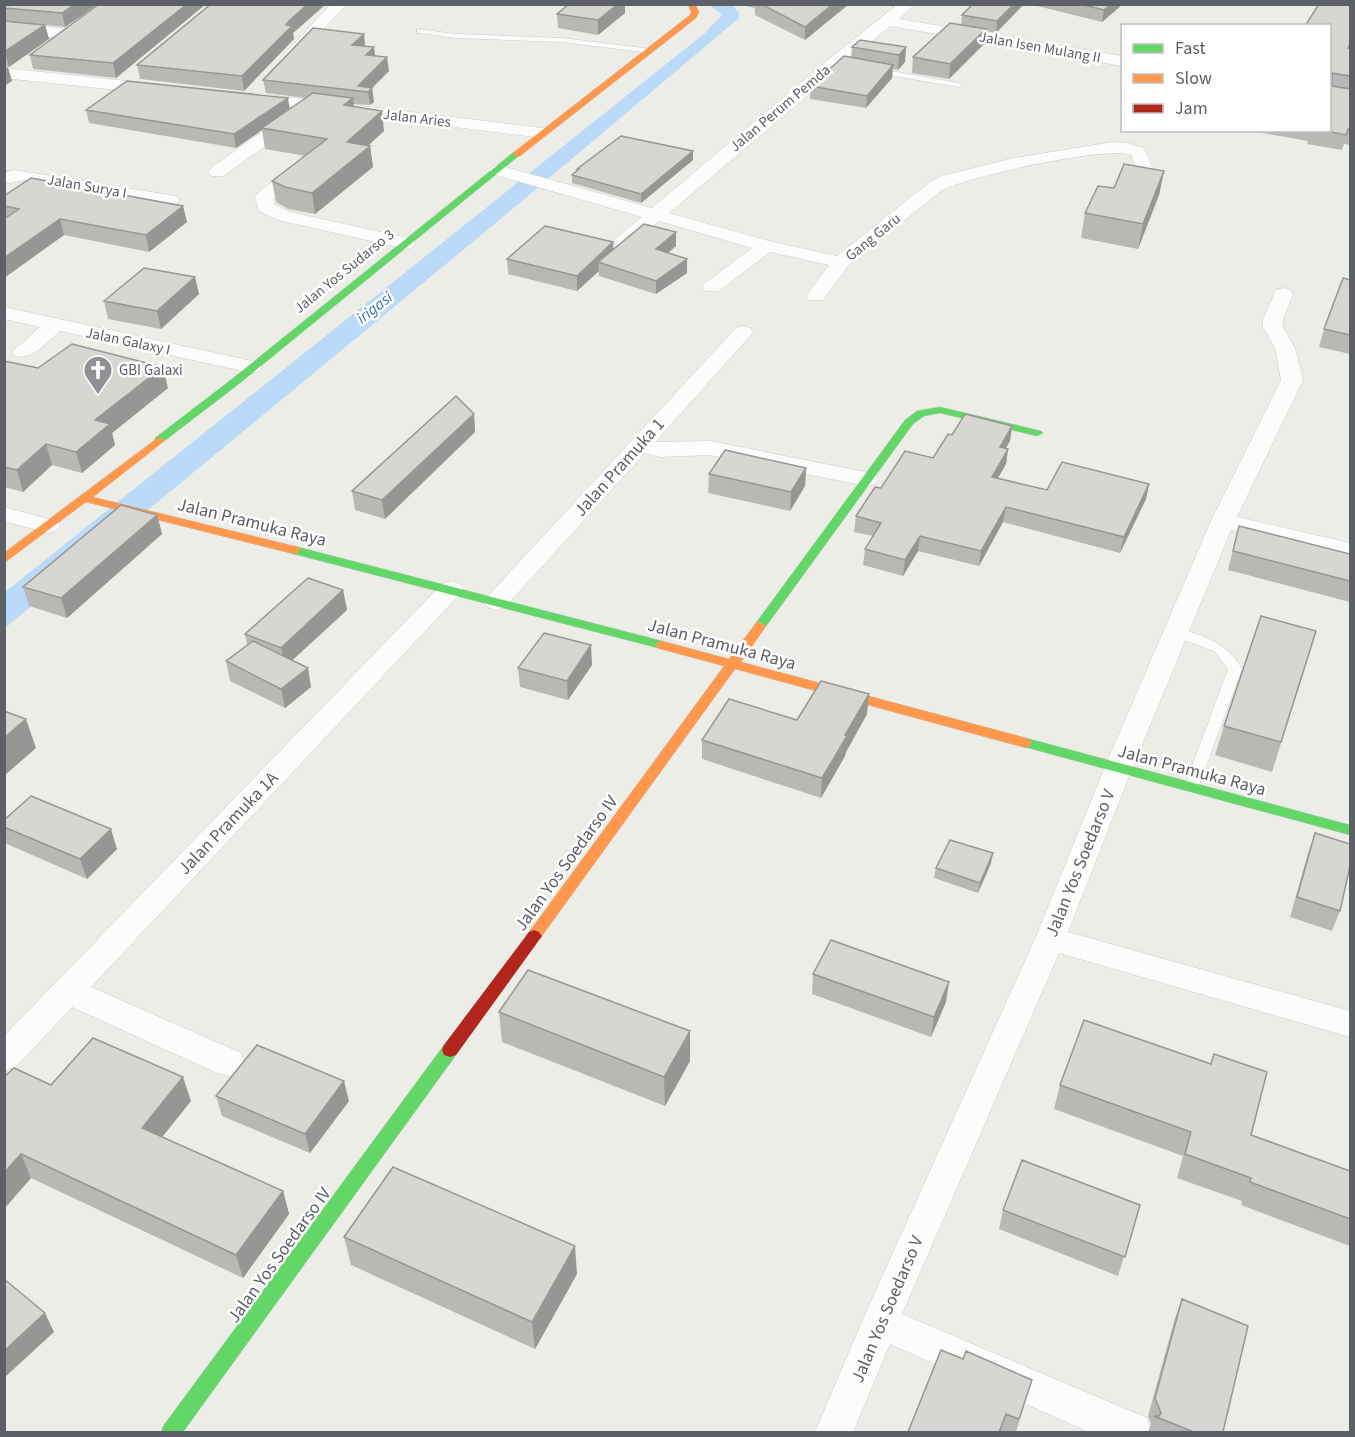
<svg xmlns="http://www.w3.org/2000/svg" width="1355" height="1437" font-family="'Source Sans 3',sans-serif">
<rect width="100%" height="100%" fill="#edede8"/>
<path fill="#bbd9f8" d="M710,5H732L739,13V18L503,217L5,628V592L705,33L722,15Z"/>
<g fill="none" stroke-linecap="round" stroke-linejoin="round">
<g stroke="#cacbca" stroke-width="1">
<path id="lane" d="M417,29L456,34L562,38L651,49L655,51L651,53L562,42L456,38L420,33H417Z
M875,68L958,83L962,85L958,87L872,72L871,70Z
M1176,628C1203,635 1228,643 1242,669L1198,788L1191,793L1184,788L1228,669L1214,651L1171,635L1170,632Z"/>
</g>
<g stroke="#cacbca" stroke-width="1">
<path id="street" d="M331,4H347L297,57H287L284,54L287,51Z
M898,4H915L899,19L1122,56V66L890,26L669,213L769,241L837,256L930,182L942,176L1014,158L1113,142L1127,143L1144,148L1157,178L1154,182H1142L1131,155C1105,146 970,176 942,190L848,266L823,300H809L806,296L829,265L770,252L719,291H705L702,287L705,283L752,248L659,221L630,246H616L614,242L616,238L642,217L492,174L489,170L492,166L498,165L652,208L828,60Z
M4,23L70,29L78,34L70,39L4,32Z
M4,68L155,84L163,89L155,94L4,78Z
M253,93L543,128L551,133L543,138L247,101L245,98L247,95Z
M293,113L301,118L299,122L223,176H211L208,172L211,168L287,114Z
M303,161L309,162L312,166L273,199L274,204L290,212L413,239L415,243L413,247L406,249L278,220L259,211L255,197L258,193L297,162Z
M14,170L170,195L176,196L179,200L176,204L170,205L25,180L4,184V173Z
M1283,288L1290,290L1293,294L1283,319V327L1295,348L1303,380L1237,517L1350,543V557L1231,530L1132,769L1068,932L1350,1011V1037L1059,953L902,1314L1147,1418L1152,1432H1089L890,1344L853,1432H815L867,1310L1035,939L1104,769L1211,521L1281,380L1275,348L1263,327V319L1276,290Z
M4,307L252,361L259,363L262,367L259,371L252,373L60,331C47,342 32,361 15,356L12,352L40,327L4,319Z
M743,326L750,328L753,332L750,336L655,442L710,441L875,474L878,479L875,484L867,486L710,455L660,457L645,453L505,607L496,610L487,607L484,602L487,597L736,328Z
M4,507L56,521L60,526L56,531L48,533L4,521Z
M451,581L460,584L463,589L460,594L91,987L241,1053L245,1063L241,1073L229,1076L217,1073L72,1007L16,1067L4,1071V1036L442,584Z"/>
</g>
<g stroke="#cacbca" stroke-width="1">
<path id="fast" d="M514,152L521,154L240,383L163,442H155V438L232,379Z
M940,407L1041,431L1043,433L1037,436L940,413L924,416L913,424L764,629H756L754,626L756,623L905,420L917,411Z
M294,546L662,641L668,645L662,649L290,553L288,550L290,547Z
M1026,738L1350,825V835L1021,746L1019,743Z
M450,1043L456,1045L458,1050L456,1055L183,1432H161L164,1425L444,1045Z"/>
</g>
<g stroke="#cacbca" stroke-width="1">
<path id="slow" d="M688,4H695L699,12L696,18L520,156H514V152L690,15L691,12Z
M159,437L165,440L163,442L93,497L298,547L300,550L298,553L294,554L86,502L4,563V553Z
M760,622L766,626L741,662L1026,738L1033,743L1026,748L735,669L539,940L534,942L529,940L526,936L529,932L724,666L657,648L656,645L657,642L662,641L729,659L756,623Z"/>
</g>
<g stroke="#cacbca" stroke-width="1">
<path id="jam" d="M534,930L539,932L542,936L539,940L456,1055L450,1057L444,1055L442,1050L444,1045L529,932Z"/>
</g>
<use href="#lane" fill="#fcfcfc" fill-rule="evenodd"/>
<use href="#street" fill="#fcfcfc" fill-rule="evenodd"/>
<use href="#fast" fill="#63d668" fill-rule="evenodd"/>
<use href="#slow" fill="#ff974d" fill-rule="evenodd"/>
<use href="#jam" fill="#b3261e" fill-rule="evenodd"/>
</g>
<path fill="#b9b8b5" d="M4,4H98L65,27L45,25L49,39L9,67L6,66L12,81L4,86Z
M99,4H206L116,78L33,69L30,55Z
M211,4H326L293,33L294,39L244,91L140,79L137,65Z
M567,4H625V13L598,35L558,28L557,14L568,5Z
M736,4H849L805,40L755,15V8Z
M1024,4L996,33L985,31L984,44L949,79L912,73L913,57L961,25L962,15Z
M1029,4H1123L1102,22Z
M1350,4V145L1344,144L1342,150L1307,144L1308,141L1245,130H1329V26Z
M364,34L365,46L389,71L372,88L374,102L370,105L353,104L354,107L384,131L368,146H370L373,167L315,214L288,209L276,202L272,181L306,156L265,149L262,130L236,148L89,123L86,110L290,109L306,98L266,93L263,80Z
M852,47H906L905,62L898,70L893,69L892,78L866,108L810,99L811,86L851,58Z
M693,160L641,203L572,183V175L577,171V169Z
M1164,171L1159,195L1138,249L1081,238L1085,213L1114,188Z
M4,196L187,222L149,252L64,235L4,278Z
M613,242V249L676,246L668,253L687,259V273L656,294L599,276V271L577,291L508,274L507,259Z
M1350,280V354L1319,347L1324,329Z
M199,294L161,329L108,319L104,301Z
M4,361L38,368L168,388L112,433L115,445L82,473L52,465L23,492L4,487Z
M474,414L475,432L385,519L355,510L352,491Z
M1012,426L1010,441L1006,448L1008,449L1006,464L998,478L1047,490L1149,484L1146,499L1120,553L1003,522L979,566L918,551L903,576L863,565L865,549L873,536L854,532L856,516L881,488L933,458L952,435Z
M806,468L805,486L790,511L708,493L709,474Z
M157,515L162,534L67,618L29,606L23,587Z
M1239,526L1350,554V602L1228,570Z
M343,590L347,610L292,660L311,687L285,708L230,681L226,661L247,645L245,634Z
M1316,631L1272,772L1215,755L1224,726Z
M592,665L568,700L520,687L518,668Z
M867,714L846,752L845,756L821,798L702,759V740L797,720Z
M4,820L117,849L87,879L7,844L4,839Z
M1315,833L1340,911L1332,931L1290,917L1308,853Z
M991,863L978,893L934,878L936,868Z
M813,974L946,1002L931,1037L812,994Z
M499,1012L690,1061L665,1106L502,1042Z
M4,1077L51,1085L191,1101L162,1137L283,1191L289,1214L243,1278L31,1178L4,1209Z
M1060,1085L1251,1135L1350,1171V1246L1241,1205L1242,1201L1177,1178L1183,1156L1054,1109Z
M216,1096L349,1101L310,1153L222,1116Z
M1140,1205L1118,1276L999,1229L1003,1210Z
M344,1237L577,1274L535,1349L351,1265Z
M1182,1299L1223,1432H1148L1151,1424L1148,1416L1175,1318Z
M1024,1406L1016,1432H908Z"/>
<path fill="#969694" d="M75,4H98L65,27L62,13Z
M187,4H206L116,78L113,63Z
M308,4H326L293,33L294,39L244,91L242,76L289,21Z
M618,4H625V13L598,35V20Z
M833,4H849L805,40V27Z
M1014,4H1024L996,33L997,21Z
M1111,4H1123L1102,22L1104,10Z
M45,25L49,39L9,67L5,52Z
M986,29L984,44L949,79L950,64Z
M364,34L365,47L352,45Z
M374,47L376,61L366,55Z
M906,47L905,62L898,70L899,55Z
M387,57L389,71L371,89L372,88L374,102L370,105L368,92L358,86Z
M893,65L892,78L866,108L867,96Z
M8,67L12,81L4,86V69Z
M288,98L290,111L262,128V130L236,148L234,134Z
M353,98L355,118L344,105Z
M382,111L384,131L350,162L347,142Z
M370,146L373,167L315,214L312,193Z
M693,151V160L641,203V194Z
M1164,171L1159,195L1138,249L1143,224Z
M183,206L187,222L149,252L146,235Z
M60,219L64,235L4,278V258Z
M676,232V246L656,263V249Z
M613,242L614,256L598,262L599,271L577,291V276Z
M687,259V273L656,294V281Z
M195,277L199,294L161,329L157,311Z
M163,367L168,388L112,433L115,445L82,473L76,452L95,420Z
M474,414L475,432L385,519L382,500Z
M1012,426L1010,441L998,462L1000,447Z
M46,444L52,465L23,492L17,470Z
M1008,449L1006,464L990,492L992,477Z
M806,468L805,486L790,511L791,492Z
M1149,484L1146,499L1120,553L1124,537Z
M1006,507L1003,522L979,566L981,551Z
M157,515L162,534L67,618L61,598Z
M920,536L918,551L903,576L905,560Z
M343,590L347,610L285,667L281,648Z
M591,645L592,665L568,700L567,681Z
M308,668L311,687L285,708L281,689Z
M869,694L867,714L846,752L845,756L821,798L822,778L845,735Z
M26,719L36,748L4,776V738Z
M111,829L117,849L87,879L80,859Z
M993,853L991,863L978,893L980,883Z
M949,982L946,1002L931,1037L934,1017Z
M690,1031V1061L665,1106L664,1077Z
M183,1077L191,1101L150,1152L142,1128Z
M344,1081L349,1101L310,1153L305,1134Z
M21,1154L31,1178L4,1209V1173Z
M283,1191L289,1214L243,1278L236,1255Z
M575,1246L577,1274L535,1349L532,1322Z
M45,1313L54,1332L4,1378V1351Z"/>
<path fill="#d7d6d3" stroke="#969694" stroke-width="1.5" d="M4,4H75L62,13L4,8Z
M99,4H187L113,63L30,55Z
M211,4H308L289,21L286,25L292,26L242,76L137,65Z
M569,4H618L598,20L557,14Z
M761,4H833L805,27Z
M973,4H1014L997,21L962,15Z
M1080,4H1111L1104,10Z
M1319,4H1350V44L1348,48H1350V76L1332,73V86L1350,89V129H1348L1346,135L1321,130H1329V26H1305Z
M4,21L45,25L4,52Z
M950,23L986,29L950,64L913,57Z
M313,28L364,34L352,45L374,47L366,55L387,57L358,86L372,88L368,92L263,80Z
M860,40L906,47L899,55L852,47Z
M844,56L893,65L867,96L811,86Z
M127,81L288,98L234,134L86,110Z
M313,93L353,98L344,105L382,111L347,142L370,146L312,193L285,187L272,181L327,139L262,128Z
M621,136L693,151L641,194L572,175L579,169H577Z
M1124,164L1164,171L1143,224L1085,213L1098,186L1114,188Z
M31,178L183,206L146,235L60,219L4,258V219L19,209L4,206V196Z
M644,224L676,232L656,249L687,259L656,281L598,262Z
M545,226L613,242L577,276L507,259Z
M144,268L195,277L157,311L104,301Z
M1343,278L1350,280V335L1324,329Z
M72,344L163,367L95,420L110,424L76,452L46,444L17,470L4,467V361L38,368Z
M456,396L474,414L382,500L352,491Z
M965,414L1012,426L1000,447L1008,449L992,477L1047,490L1062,462L1149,484L1124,537L1006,507L981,551L920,536L905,560L865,549L881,523L856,516L875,487L881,488L905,451L933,458L948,434L952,435Z
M725,450L806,468L791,492L709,474Z
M121,505L157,515L61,598L23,587Z
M1239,526L1350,554V581L1233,551Z
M308,578L343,590L281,648L245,634Z
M1261,616L1316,631L1281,742L1224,726Z
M544,633L591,645L567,681L518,668Z
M253,641L308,668L281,689L226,661Z
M821,681L869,694L845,735L847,736L822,778L702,740L729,699L797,720Z
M4,711L26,719L4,738Z
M31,796L111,829L80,859L4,827V820Z
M1315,833L1350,844V866L1340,911L1297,897Z
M950,840L993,853L980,883L936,868Z
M831,940L949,982L934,1017L813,974Z
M528,970L690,1031L664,1077L499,1012Z
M1084,1020L1211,1064L1214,1054L1267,1072L1251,1135L1350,1171V1219L1250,1182L1251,1178L1185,1154L1191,1132L1060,1085Z
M93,1038L183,1077L142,1128L283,1191L236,1255L21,1154L4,1173V1077L14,1068L51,1085Z
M257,1045L344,1081L305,1134L216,1096Z
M1022,1160L1140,1205L1125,1257L1003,1210Z
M393,1167L575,1246L532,1322L344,1237Z
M4,1279L45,1313L4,1351Z
M1182,1299L1248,1326L1223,1432H1194L1154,1416H1159L1161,1413L1155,1398Z
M941,1350L963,1359L966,1351L1032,1380L1019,1419L1006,1414L999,1432H908Z"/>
<defs>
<g id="church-pin" transform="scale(1.5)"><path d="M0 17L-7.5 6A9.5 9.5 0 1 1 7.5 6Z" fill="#8f9194" stroke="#fff"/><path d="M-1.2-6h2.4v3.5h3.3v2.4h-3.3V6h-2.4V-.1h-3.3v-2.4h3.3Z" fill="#fff"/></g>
</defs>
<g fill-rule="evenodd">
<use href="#church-pin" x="98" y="370"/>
</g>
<g text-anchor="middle" stroke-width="5" stroke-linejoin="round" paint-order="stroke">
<g font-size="15" fill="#5d6067" stroke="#fff">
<text transform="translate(1040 47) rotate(10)" y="5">Jalan Isen Mulang II</text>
<text transform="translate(780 108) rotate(-40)" y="5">Jalan Perum Pemda</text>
<text transform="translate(417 118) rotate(7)" y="5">Jalan Aries</text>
<text transform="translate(87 186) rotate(10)" y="5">Jalan Surya I</text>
<text transform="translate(873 237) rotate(-39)" y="5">Gang Garu</text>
<text transform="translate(344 271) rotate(-39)" y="5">Jalan Yos Sudarso 3</text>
<text transform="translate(128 341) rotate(12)" y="5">Jalan Galaxy I</text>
</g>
<g font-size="15" fill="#5d6067" stroke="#fff" text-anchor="start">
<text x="119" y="375">GBI Galaxi</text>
</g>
<g font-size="16" font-style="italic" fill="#3e73c3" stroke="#fff">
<text transform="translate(374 307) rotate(-38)" y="6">irigasi</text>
</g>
<g font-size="18" fill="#5d6067" stroke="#fff">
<text transform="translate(619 467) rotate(-48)" y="6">Jalan Pramuka 1</text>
<text transform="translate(252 522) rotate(14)" y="6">Jalan Pramuka Raya</text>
<text transform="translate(722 644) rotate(15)" y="6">Jalan Pramuka Raya</text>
<text transform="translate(1192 770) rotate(15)" y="6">Jalan Pramuka Raya</text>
<text transform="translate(228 823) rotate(-46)" y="6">Jalan Pramuka 1A</text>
<text transform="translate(566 863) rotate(-54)" y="6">Jalan Yos Soedarso IV</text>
<text transform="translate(1080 863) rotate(-68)" y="6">Jalan Yos Soedarso V</text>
<text transform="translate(279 1255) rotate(-54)" y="6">Jalan Yos Soedarso IV</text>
<text transform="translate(887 1309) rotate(-67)" y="6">Jalan Yos Soedarso V</text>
</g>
</g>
<rect width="1355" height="1437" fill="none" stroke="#5d6067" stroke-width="12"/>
<rect x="1121" y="24" width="210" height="108" fill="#ffffff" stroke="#bebfc2" stroke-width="1.5"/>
<rect x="1133" y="44" width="30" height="9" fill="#63d668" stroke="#bebfc2" stroke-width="1.5"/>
<text x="1175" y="54" font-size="18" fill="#5d6067">Fast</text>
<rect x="1133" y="74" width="30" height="9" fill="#ff974d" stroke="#bebfc2" stroke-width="1.5"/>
<text x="1175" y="84" font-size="18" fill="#5d6067">Slow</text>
<rect x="1133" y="104" width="30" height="9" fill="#b3261e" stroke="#bebfc2" stroke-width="1.5"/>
<text x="1175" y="114" font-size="18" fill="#5d6067">Jam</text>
</svg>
